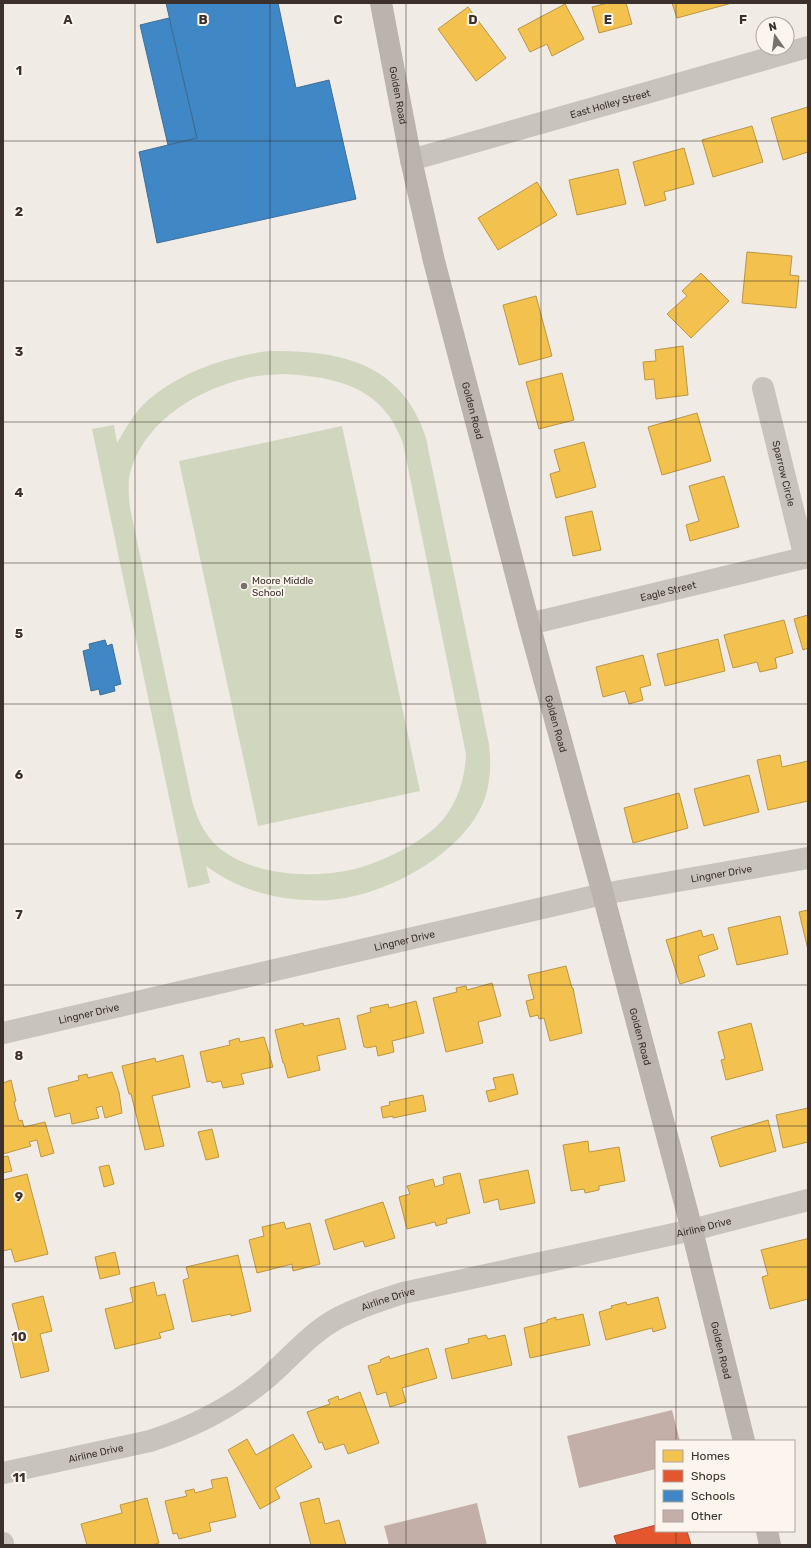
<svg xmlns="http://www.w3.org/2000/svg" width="811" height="1548" font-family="Rubik,sans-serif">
<rect width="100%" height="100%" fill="#f0ebe5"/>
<path fill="#d1d6bf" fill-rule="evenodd" d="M268,351C339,350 402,362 426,438L489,744C491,762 491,780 485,798C465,854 385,896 329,900C284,902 243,893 206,866L210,883L188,888L92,429L114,425L117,443C126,428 134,413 147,401C180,372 225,357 268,351ZM284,374C322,376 365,382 389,416C395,424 399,434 403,443L466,754C465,781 456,808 436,827C416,845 387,859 362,867C319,880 251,877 217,846C204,834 197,818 192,801L130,508C129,495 127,482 131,469C148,418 198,390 247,378C259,375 272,375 284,374Z
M342,426L420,791L258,826L179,461Z"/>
<path fill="#f2c14e" stroke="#bb9644" d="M608,3H626L632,24L599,33L592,7Z
M672,3H732L677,18Z
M565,4L584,39L552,56L547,44L530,52L518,29Z
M468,7L506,58L476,81L438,29Z
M808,107V152L783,160L771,118Z
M752,126L763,162L713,177L702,140Z
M684,148L694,184L664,192L666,200L645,206L633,162Z
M618,169L626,204L577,215L569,180Z
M537,182L557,215L498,250L478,218Z
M747,252L792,256L790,275L799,276L796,308L742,303Z
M701,273L729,301L691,338L667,314L687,296L682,291Z
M536,296L552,356L519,365L503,305Z
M683,346L688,395L656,399L654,379L645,380L643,362L656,361L655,350Z
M562,373L574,420L539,429L526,382Z
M697,413L711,461L662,475L648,427Z
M584,442L596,487L556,498L550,474L560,471L554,450Z
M724,476L739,527L690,541L686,525L699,521L689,486Z
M592,511L601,550L573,556L565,517Z
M808,615V648L803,650L794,619Z
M784,620L793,653L775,658L777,668L760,672L757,662L733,668L724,635Z
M718,639L725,671L665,686L657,654Z
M643,655L651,685L640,688L643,700L629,704L625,691L603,697L596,667Z
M780,755L782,767L808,761V801L768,810L757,760Z
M749,775L759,812L704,826L694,789Z
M679,793L688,828L633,843L624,808Z
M808,910V950L799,912Z
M780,916L788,954L737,965L728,928Z
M701,930L703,937L713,934L718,949L698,956L705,976L680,984L666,940Z
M566,966L572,988H573L582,1033L550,1041L544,1018L539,1019L538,1015L530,1017L526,1001L534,999L528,975Z
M492,983L501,1016L478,1022L483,1043L446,1052L433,998L457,992L456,988L466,986L467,990Z
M416,1001L424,1033L392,1041L394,1052L378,1056L376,1046L367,1048L366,1047H364L357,1016L371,1012L370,1008L388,1004L389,1008Z
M339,1018L346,1049L317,1056L320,1070L288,1078L284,1063H283L275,1030L303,1023L304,1026Z
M751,1023L763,1070L726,1080L721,1060L725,1059L718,1032Z
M264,1037L273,1067L241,1074L244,1084L223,1088L221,1081L212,1083L211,1081L207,1082L200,1052L230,1045L229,1041L239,1038L240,1042Z
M183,1055L190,1087L152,1096L164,1146L145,1150L131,1094H129L122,1066L155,1058L156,1062Z
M112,1072L119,1092L122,1113L105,1118L102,1106L96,1108L99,1118L72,1124L70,1113L55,1117L48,1088L79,1080L78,1076L87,1074L88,1078Z
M513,1074L518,1094L489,1102L486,1091L496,1089L493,1078Z
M11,1080L16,1101L14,1102L19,1121L22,1120L24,1127L45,1122L54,1153L41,1157L37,1140L29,1142L31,1146L3,1154V1083Z
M423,1095L426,1111L393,1118V1116L383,1118L381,1107L390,1105L389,1102Z
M808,1108V1142L783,1148L776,1115Z
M768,1120L776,1151L720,1167L711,1137Z
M212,1129L219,1157L206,1160L198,1132Z
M588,1141L589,1152L619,1147L625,1181L599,1186V1190L585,1193L584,1189L571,1191L563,1145Z
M8,1156L12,1171L3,1173V1157Z
M109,1165L114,1184L104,1187L99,1167Z
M528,1170L535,1203L500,1210L498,1199L484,1203L479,1180Z
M460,1173L470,1213L446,1219L447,1223L436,1226L435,1222L407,1229L399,1197L410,1194L407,1186L433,1179L435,1187L444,1184L443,1177Z
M27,1174L48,1254L15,1262L11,1249L3,1251V1180Z
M383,1202L395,1238L365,1247L363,1241L334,1250L325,1220Z
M284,1222L286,1229L310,1223L320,1264L293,1271L292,1264L257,1273L249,1240L264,1236L262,1227Z
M806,1239H808V1299L770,1309L762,1277L768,1275L761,1250Z
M115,1252L120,1274L100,1279L95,1257Z
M238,1255L251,1311L231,1316V1314L192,1322L183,1280L189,1278L186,1267Z
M154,1282L157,1296L165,1294L174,1329L159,1333L161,1338L115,1349L105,1309L133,1302L130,1288Z
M43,1296L52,1331L40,1334L49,1371L21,1378L11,1336L20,1334L12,1304Z
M658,1297L666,1328L653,1332L652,1328L606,1340L599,1312L612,1308L611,1306L626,1302L627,1305Z
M583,1314L590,1345L530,1358L524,1328L547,1322V1320L556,1317V1320Z
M486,1335L488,1339L505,1335L512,1365L452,1379L445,1349L469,1343L468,1339Z
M428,1348L437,1378L402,1388L406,1402L390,1407L386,1392L377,1395L368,1366L381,1362L380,1360L389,1356L390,1359Z
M360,1392L379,1443L348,1454L344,1444L325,1450L322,1442L319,1443L307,1412L330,1404L328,1400L338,1396L339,1400Z
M293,1434L312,1467L275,1488L280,1498L260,1509L228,1450L247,1439L256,1455Z
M227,1477L236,1517L209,1523L211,1531L179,1539L177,1533L173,1534L165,1501L187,1496L185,1491L194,1489L195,1493L213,1488L211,1480Z
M147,1498L159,1543L152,1545H87L81,1524L122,1513L120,1505Z
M319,1498L325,1524L339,1520L346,1545H311L300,1503Z"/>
<path fill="#e4572e" stroke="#b14b2d" d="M656,1525V1531H687L691,1545H617L614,1536Z"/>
<path fill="#3f88c5" stroke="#3e6e97" d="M166,3H278L296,88L329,80L356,199L157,243L139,152L197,138Z
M169,18L197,138L168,145L140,25Z
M105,640L107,646L112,644L121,684L114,686L115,691L100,695L99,689L91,691L83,651L90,649L89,644Z"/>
<path fill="#c3afa7" d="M672,1410L680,1441H656V1469L579,1488L567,1436Z
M477,1503L487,1545H389L384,1526Z"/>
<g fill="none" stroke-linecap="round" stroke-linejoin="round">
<g stroke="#c9c3be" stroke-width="22">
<path id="s1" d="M411,160L808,47"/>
<path id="s2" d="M763,388L805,558"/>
<path id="s3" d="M529,624L808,557"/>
<path id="s4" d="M3,1033L603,894L808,858"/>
<path id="s5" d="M3,1473L150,1441C190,1428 229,1409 262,1382C288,1361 308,1334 338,1318C359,1307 381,1300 403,1293L692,1230L808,1200"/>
<path d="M3,1543V1545"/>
</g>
<g stroke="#bab3ae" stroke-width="22">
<path id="s6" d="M381,3L411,160L434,261L529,624L603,894L692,1230L744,1441"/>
<path d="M767,1531L770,1545"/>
</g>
</g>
<path fill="none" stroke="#3b302b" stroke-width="1" stroke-opacity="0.55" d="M135,3V1545M270,3V1545M406,3V1545M541,3V1545M676,3V1441M3,141H808M3,281H808M3,422H808M3,563H808M3,704H808M3,844H808M3,985H808M3,1126H808M3,1267H808M3,1407H808M676,1531V1545"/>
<circle fill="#7a716c" stroke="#fbf5ee" stroke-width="1.5" cx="244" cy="586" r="4"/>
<g text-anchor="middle" stroke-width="4" stroke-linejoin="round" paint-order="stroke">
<g font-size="10" fill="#3b302b" stroke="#fbf5ee">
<text dy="4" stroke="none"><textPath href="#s6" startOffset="94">Golden Road</textPath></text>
<text dy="4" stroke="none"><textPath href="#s1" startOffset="207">East Holley Street</textPath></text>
<text dy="4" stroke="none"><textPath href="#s6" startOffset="418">Golden Road</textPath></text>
<text dy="4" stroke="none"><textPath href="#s2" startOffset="88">Sparrow Circle</textPath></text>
<text dy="4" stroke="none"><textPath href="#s3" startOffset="143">Eagle Street</textPath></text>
<text dy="4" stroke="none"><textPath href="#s6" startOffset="742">Golden Road</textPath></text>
<text dy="4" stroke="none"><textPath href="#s4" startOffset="736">Lingner Drive</textPath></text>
<text dy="4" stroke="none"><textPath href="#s4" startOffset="412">Lingner Drive</textPath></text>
<text dy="4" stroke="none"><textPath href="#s4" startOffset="88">Lingner Drive</textPath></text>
<text dy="4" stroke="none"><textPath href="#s6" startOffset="1066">Golden Road</textPath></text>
<text dy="4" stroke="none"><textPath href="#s5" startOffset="755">Airline Drive</textPath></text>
<text dy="4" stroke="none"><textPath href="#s5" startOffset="431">Airline Drive</textPath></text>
<text dy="4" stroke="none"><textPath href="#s6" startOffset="1390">Golden Road</textPath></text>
<text dy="4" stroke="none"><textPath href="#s5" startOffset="95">Airline Drive</textPath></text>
</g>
<g font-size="10" fill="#3b302b" stroke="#fbf5ee" text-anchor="start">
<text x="252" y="584">Moore Middle<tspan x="252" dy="12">School</tspan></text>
</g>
</g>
<g font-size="13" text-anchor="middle" font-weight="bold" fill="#3b302b" stroke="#fbf5ee" stroke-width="4" stroke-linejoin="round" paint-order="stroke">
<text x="68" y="24">A</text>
<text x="203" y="24">B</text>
<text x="338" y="24">C</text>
<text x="473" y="24">D</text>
<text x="608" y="24">E</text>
<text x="743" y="24">F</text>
<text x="19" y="75">1</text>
<text x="19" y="216">2</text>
<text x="19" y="356">3</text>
<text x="19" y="497">4</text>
<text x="19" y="638">5</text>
<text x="19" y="779">6</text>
<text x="19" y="919">7</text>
<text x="19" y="1060">8</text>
<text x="19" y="1201">9</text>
<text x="19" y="1341">10</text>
<text x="19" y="1482">11</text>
</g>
<rect width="811" height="1548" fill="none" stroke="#3b302b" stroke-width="8"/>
<rect x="655" y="1440" width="140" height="92" fill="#fbf5ee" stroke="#aea6a0"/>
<rect x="663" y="1450" width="20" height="12" fill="#f2c14e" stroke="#aea6a0"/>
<text x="691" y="1460" font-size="12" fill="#3b302b">Homes</text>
<rect x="663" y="1470" width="20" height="12" fill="#e4572e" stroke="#aea6a0"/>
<text x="691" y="1480" font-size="12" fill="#3b302b">Shops</text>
<rect x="663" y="1490" width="20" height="12" fill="#3f88c5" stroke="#aea6a0"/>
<text x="691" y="1500" font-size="12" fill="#3b302b">Schools</text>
<rect x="663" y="1510" width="20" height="12" fill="#c3afa7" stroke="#aea6a0"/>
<text x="691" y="1520" font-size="12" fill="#3b302b">Other</text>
<g transform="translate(775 36) rotate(346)"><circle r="19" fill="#fbf5ee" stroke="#aea6a0"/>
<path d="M0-3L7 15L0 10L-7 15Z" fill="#7a716c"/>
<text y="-6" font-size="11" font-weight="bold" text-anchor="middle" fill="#3b302b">N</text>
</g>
</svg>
